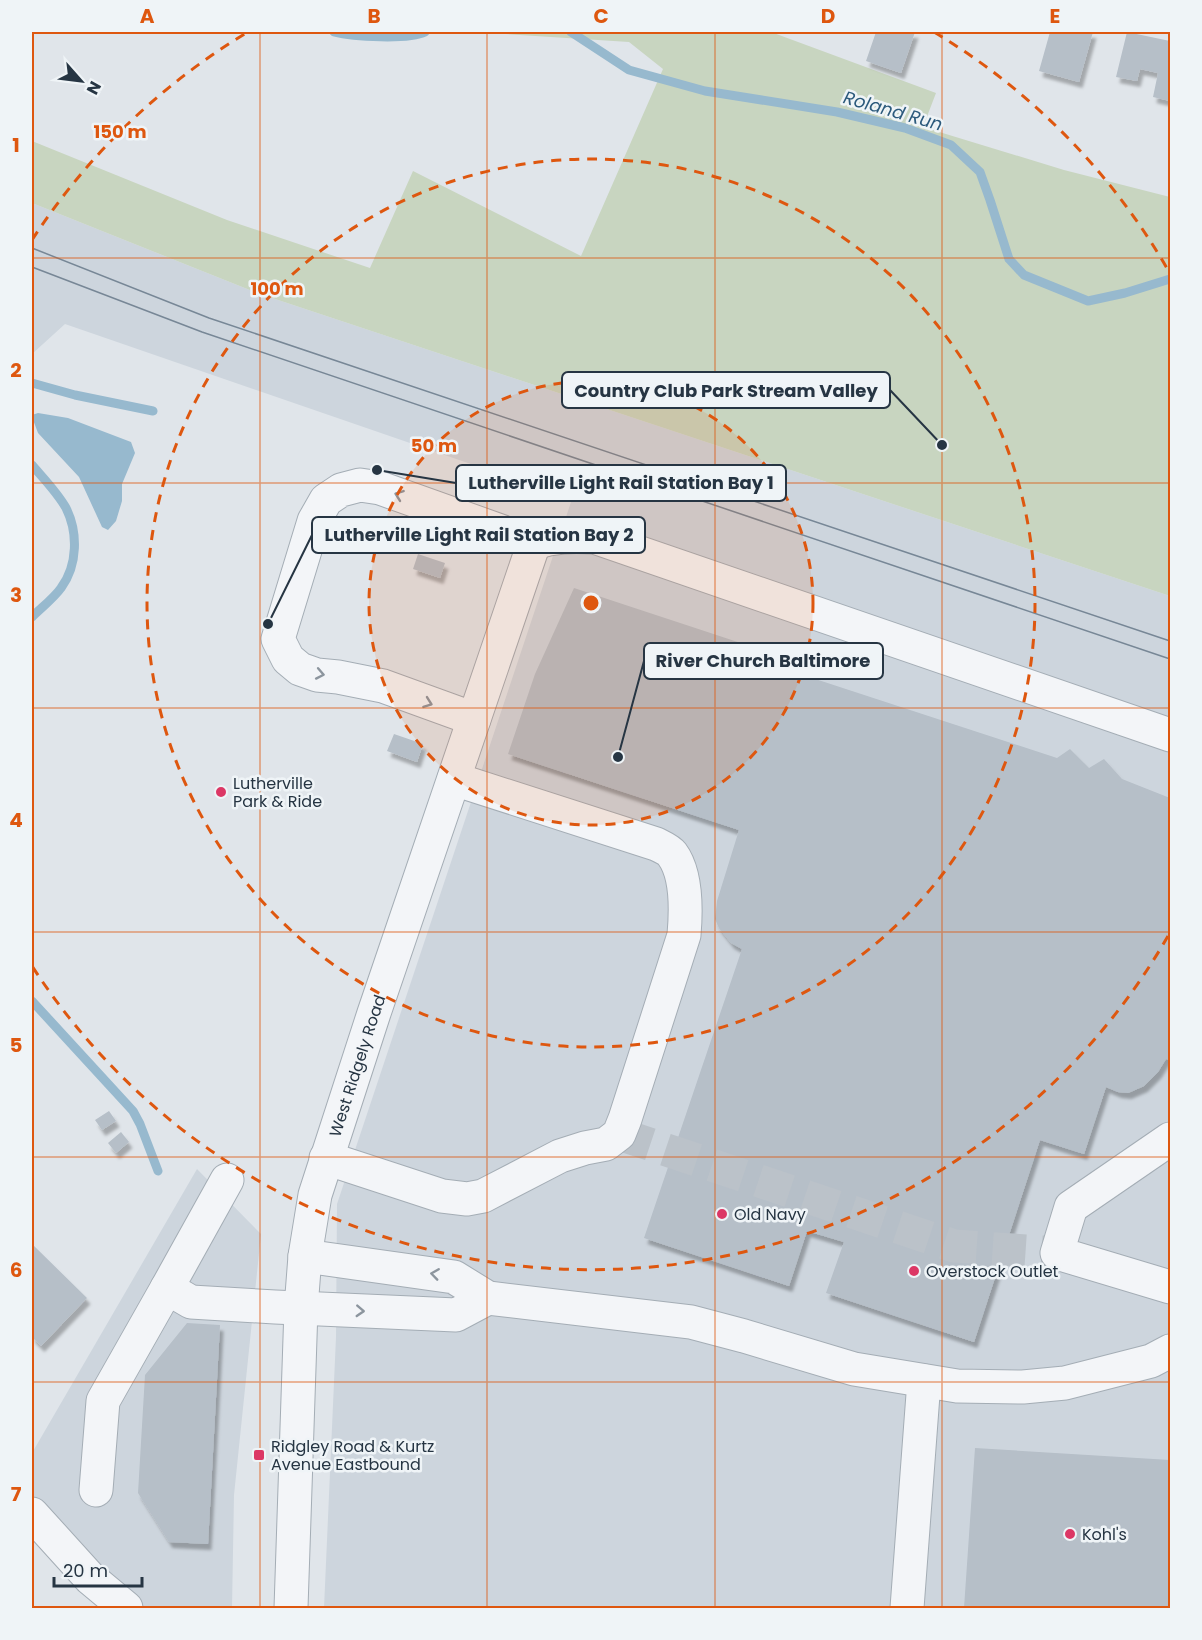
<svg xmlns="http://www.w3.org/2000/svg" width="1202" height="1640" font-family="Poppins,sans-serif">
<defs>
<filter id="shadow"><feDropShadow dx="3.5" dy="6" stdDeviation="1.5" flood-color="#0004"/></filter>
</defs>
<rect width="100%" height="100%" fill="#e0e5ea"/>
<path fill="#cdd5dd" d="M32,203L257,293L1170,596V1608H324L336,1337L337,1204L572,499L65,324L32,354Z
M197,1169L261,1234L234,1495L232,1608H132L32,1505V1453Z"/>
<path fill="#c8d5c0" d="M474,32H771L936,93L923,127L1064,170L1170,197V596L257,293L32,203V141L227,220L370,268L413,171L581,256L663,69L629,42Z"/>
<path fill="#97b9ce" d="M38,413L68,418L131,442L135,453L122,484V501L116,521L108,530L102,527L79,477L38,433L32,417V415Z"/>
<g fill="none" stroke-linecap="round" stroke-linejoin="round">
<path stroke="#97b9ce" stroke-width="9" d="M334,32C353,37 409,40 425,32
M571,32L629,70L705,91L837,112L905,128L951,145L980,172L990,200L1009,259L1024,275L1088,301L1125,293L1170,279
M32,383L75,395L153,411
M32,465C43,478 57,492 66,508C78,532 78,565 61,588C54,598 41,608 32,617
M32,1001L133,1111L140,1124L158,1171"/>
</g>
<path fill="#b6bfc8" filter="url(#shadow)" d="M876,32H915L901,73L866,61Z
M1050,32H1093L1079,82L1039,71Z
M1127,32L1170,41V101L1153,97L1158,73L1140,69L1137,81L1116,77Z
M418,554L445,563L440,578L413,569Z
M574,588L759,649L767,658L776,648L800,674L1057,758L1070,749L1089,768L1104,759L1122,779L1170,798V1060L1166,1059L1158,1072L1144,1086L1128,1093L1118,1092L1106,1087L1084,1154L1040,1140L974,1342L826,1293L844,1242L807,1231L789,1286L644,1238L742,949L731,943L719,928L715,919L717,901L739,830L508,754L535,674Z
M394,734L423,744L417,762L387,751Z
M109,1111L116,1121L102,1130L95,1120Z
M121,1132L129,1142L116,1153L108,1143Z
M32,1244L87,1298L41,1346L32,1337Z
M187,1323L220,1325L208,1544L169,1542L138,1493L145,1375Z
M975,1448L1170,1460V1608H964Z"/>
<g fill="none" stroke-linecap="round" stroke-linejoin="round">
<path stroke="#bbc2c9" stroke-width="33" stroke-dasharray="33 16" stroke-linecap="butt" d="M619,1134L954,1246L1057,1253"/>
<g stroke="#a4adb5" stroke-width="35">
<g id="minor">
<path d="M474,719L383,686L338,677L317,675L300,669L288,659L278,639L314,521L326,500L341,490L360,485L380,488L534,543C555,536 571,536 594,537L1170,735"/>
<path d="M1170,1139L1071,1207L1057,1253L1170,1287"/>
<path d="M326,1158L442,1196L467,1199L483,1196L560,1156L585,1148L606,1144L619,1134L625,1119L684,935C686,912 687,874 672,854C669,850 662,847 656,844L454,779"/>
<path d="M305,1256L454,1277L488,1298L691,1322L744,1336L854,1369L957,1386L1023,1387L1065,1383L1151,1361L1170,1351"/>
<path d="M167,1288L227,1180"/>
<path d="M96,1490L103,1401L167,1288L191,1302L275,1307L456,1315L488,1298"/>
<path d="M32,1514L90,1578L126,1608"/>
<path id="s1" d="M291,1608L301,1308L305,1256L315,1195L374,1013L534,543"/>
<path d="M907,1608L924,1381"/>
</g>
</g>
<use href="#minor" stroke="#f3f5f8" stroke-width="33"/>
<path stroke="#778796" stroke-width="1.5" d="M32,248L209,318L1170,641
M32,267L202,332L1170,659"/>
</g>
<defs><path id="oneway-chevron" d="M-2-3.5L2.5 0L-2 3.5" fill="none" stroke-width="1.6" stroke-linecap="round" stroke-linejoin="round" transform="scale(1.5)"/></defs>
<g stroke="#8c959e">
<use href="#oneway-chevron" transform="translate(399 495) rotate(-160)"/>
<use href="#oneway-chevron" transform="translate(320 674) rotate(11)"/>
<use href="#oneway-chevron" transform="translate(428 703) rotate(20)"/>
<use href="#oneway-chevron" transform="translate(435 1274) rotate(-172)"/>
<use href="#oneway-chevron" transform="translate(360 1311) rotate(3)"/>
</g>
<path fill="none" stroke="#de570f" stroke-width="1.5" stroke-opacity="0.55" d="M260,32V1608M487,32V1608M715,32V1608M942,32V1608M32,258H1170M32,483H1170M32,708H1170M32,932H1170M32,1157H1170M32,1382H1170"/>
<circle cx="591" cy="603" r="222" fill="#de570f" fill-opacity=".12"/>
<g fill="none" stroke="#de570f" stroke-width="3" stroke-dasharray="10 8">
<circle cx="591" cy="603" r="222"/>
<circle cx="591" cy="603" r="444"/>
<path d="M1168 936A666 666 0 0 1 32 966M32 240A666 666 0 0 1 248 32M934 32A666 666 0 0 1 1168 270"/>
</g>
<g fill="#dc3765" stroke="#eff4f7" stroke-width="2">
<circle cx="221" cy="792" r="6"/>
<circle cx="722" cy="1214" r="6"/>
<circle cx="914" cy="1271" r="6"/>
<rect x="253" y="1449" width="12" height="12" rx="3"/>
<circle cx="1070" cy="1534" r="6"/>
</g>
<g text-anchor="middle" stroke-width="5" stroke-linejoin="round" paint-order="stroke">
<g font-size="16" fill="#263543" stroke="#eff4f7" text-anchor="start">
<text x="233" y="789">Lutherville<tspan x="233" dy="18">Park &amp; Ride</tspan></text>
<text x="734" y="1220">Old Navy</text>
<text x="926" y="1277">Overstock Outlet</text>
<text x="271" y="1452">Ridgley Road &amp; Kurtz<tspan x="271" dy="18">Avenue Eastbound</tspan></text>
<text x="1082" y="1540">Kohl's</text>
</g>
<g font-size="16" fill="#263543" stroke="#eff4f7">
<text dy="6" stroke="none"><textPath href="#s1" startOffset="550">West Ridgely Road</textPath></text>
</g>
<g font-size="18" font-style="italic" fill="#2c5a7c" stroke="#eff4f7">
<text transform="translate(893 111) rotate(16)" y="6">Roland Run</text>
</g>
</g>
<circle cx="591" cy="603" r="9" fill="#de570f" stroke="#eff4f7" stroke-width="3"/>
<g font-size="18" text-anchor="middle" font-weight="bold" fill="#de570f" stroke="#eff4f7" stroke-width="5" stroke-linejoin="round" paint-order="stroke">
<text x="120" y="138">150 m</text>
<text x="277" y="295">100 m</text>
<text x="434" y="452">50 m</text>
</g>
<path fill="none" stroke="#263543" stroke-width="2" d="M942 445L890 390M377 470L456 483M268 624L312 535M618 757L644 661"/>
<g fill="#263543" stroke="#eff4f7" stroke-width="2">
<circle cx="942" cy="445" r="6"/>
<circle cx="377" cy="470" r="6"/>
<circle cx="268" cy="624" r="6"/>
<circle cx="618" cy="757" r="6"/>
</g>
<g fill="#eff4f7" stroke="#263543" stroke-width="2">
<rect x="562" y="372" width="328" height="36" rx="6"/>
<rect x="456" y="465" width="330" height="36" rx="6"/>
<rect x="312" y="517" width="333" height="36" rx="6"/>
<rect x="644" y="643" width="239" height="36" rx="6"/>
</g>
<g font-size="18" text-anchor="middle" font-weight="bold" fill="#263543">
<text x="726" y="397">Country Club Park Stream Valley</text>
<text x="621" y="489">Lutherville Light Rail Station Bay 1</text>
<text x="479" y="541">Lutherville Light Rail Station Bay 2</text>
<text x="763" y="667">River Church Baltimore</text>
</g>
<rect width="1202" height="1640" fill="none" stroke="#eff4f7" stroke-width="66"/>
<g transform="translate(81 81) rotate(118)" stroke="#eff4f7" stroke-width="4.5" paint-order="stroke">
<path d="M0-4.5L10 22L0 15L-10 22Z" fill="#263543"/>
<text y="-9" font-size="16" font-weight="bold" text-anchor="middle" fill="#263543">N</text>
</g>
<path d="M54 1577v9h88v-9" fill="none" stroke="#263543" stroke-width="3"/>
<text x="63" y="1577" font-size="18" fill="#263543" stroke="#eff4f7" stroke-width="4.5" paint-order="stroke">20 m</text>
<rect x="33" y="33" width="1136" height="1574" fill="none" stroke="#de570f" stroke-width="2"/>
<g font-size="20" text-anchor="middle" font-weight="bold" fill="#de570f">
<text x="147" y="23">A</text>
<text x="374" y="23">B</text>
<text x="601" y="23">C</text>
<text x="828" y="23">D</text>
<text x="1055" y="23">E</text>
<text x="16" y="152">1</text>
<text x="16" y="377">2</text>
<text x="16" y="602">3</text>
<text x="16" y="827">4</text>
<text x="16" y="1052">5</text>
<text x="16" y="1277">6</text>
<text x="16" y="1501">7</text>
</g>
</svg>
